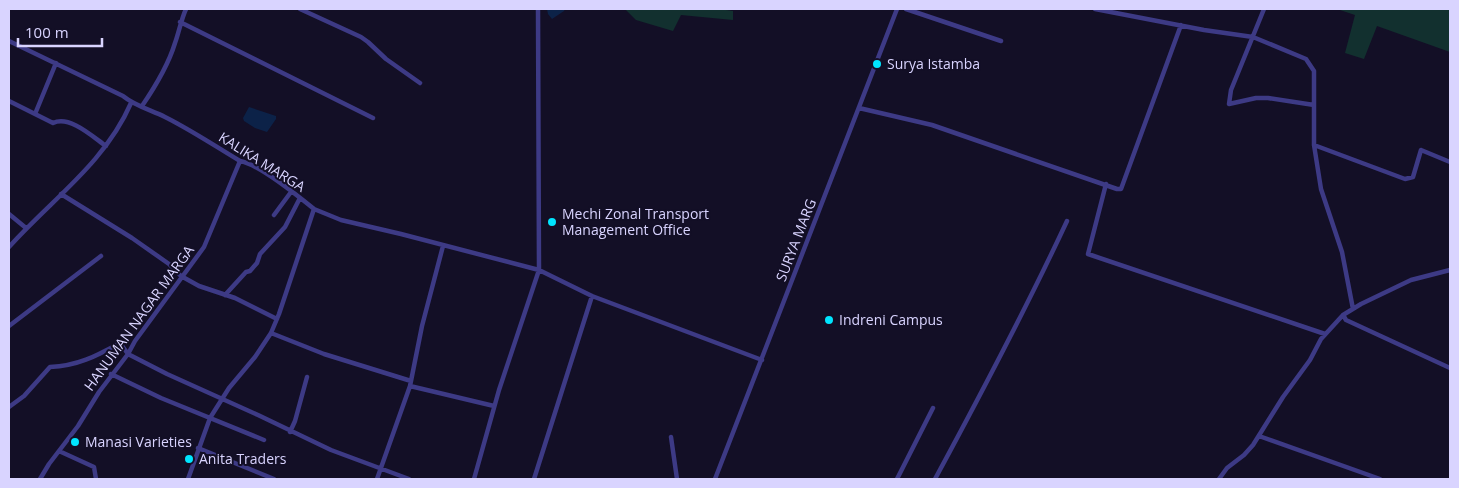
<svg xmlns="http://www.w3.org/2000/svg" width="1459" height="488" font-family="'Open Sans',sans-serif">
<rect width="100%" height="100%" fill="#130f26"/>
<path fill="#12302f" d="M625,9H719L733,11V20L681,15L673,31L636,20Z
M1337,9H1450V52L1377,26L1364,59L1345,53L1355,15Z"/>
<path fill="#0c2248" d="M547,9H565L564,11L552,19L548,14Z
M249,107L276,116V119L267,132L255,128L244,121L243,118Z"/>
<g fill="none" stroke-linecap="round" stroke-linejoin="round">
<path stroke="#3d3a85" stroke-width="4.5" d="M300,9L361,37L368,42L386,59L420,83
M906,9L1001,41
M1095,9L1204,30L1253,37L1306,59L1314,71V145L1321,189L1342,252L1353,309
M1264,9L1231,90L1229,104L1256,98H1268L1314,105
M180,22L373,118
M9,41L123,96C135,106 151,110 165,117C191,130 215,146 240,161C259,164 298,196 314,209L279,314L271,333L255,357L229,388L210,418L188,479
M9,101L53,123C70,115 93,137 106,146
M142,106C155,87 168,66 175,43C179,32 181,20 186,9
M859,108L932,125L1117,189H1121L1181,25
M35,114L56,63
M1314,145L1405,179L1413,177L1421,150L1450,162
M1106,184L1088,254L1325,334
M61,194L132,238L169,264L181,276L199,286L235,298L277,319
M314,209L341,220L401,234L539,270L592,296L762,360
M9,214L26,228
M274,215L291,192
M9,247C51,200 105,163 131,103
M225,295L246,272L250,271L257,263L260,254L285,227L300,198
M1343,315L1346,320L1450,368
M9,326L101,256
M271,333L324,354L411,381
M111,374L161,398L264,440
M410,386L494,406
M9,407L24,396L50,367C78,366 96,356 120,343L128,354L167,374L258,415L331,450L409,479
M290,432L295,421L307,377
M1259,436L1380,479
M671,437L677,479
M198,448L274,479
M59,451L94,467L96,479
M40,479L49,464L78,426L99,392L128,354L135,341L204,247L240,161
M377,479L410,386L422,326L443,246
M474,479L499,390L539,270L538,9
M534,479L592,296
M715,479L897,9
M897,479L933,408
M935,479C981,394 1026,309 1067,221
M1219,479L1227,468L1244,455L1253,445L1283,397L1310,360L1321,339L1343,315L1361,304L1411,280L1450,270"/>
</g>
<g fill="#00e5ff" stroke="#130f26" stroke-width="2">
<circle cx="877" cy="64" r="5"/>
<circle cx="552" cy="222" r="5"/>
<circle cx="829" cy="320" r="5"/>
<circle cx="75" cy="442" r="5"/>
<circle cx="189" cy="459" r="5"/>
</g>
<g text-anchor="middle" stroke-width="4" stroke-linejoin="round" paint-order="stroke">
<g font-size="14" fill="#d9d4ff" stroke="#130f26" text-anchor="start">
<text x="887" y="69">Surya Istamba</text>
<text x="562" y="219">Mechi Zonal Transport<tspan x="562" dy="16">Management Office</tspan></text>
<text x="839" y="325">Indreni Campus</text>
<text x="85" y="447">Manasi Varieties</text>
<text x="199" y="464">Anita Traders</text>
</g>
<g font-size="14" fill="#d9d4ff" stroke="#130f26">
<text transform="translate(262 162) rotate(32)" y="5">KALIKA MARGA</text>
<text transform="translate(796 240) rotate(-69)" y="5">SURYA MARG</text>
<text transform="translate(139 318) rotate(-54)" y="5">HANUMAN NAGAR MARGA</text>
</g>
</g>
<rect width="1459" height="488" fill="none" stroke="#d9d4ff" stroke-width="20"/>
<path d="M18 38v8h84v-8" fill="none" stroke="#d9d4ff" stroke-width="2.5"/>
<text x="25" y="38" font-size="15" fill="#d9d4ff" stroke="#130f26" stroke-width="4" paint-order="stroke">100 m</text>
</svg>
